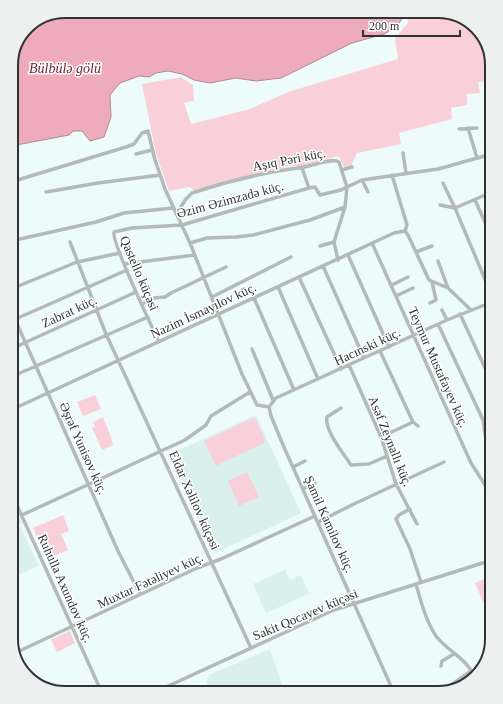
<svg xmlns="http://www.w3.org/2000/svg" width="503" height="704" font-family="Georgia,serif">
<rect width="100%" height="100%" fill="#edfcfb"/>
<path fill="#d9f0ef" d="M256,415L301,513L213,554L168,455Z
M11,500L22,523L11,528Z
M20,526L39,566L11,578V530Z
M285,570L290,580L301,575L309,594L266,613L253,584Z
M270,649L285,693H211L206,683L209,675Z"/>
<path fill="#f9d0d9" d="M406,11C417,11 431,9 443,11C481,19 492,45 492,81L478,82L480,93L467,94V105L451,108L452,119L399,133L401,144L357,153L351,166L344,167L340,158L337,156L302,166H291L251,175L194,191L190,187L169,191L156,154L142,84L181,77L193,85L194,101L184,103L191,124L250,109L288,92L398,59L395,38L408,23Z
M95,395L101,409L83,416L77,402Z
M103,417L112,439H111L113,445L102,450L92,428L95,427L93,422Z
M255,417L266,442L216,466L204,441Z
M247,472L259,497L239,506L228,481Z
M63,515L69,531L61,534L68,550L47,559L33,528Z
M491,576L492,579V622L475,583Z
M70,631L75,643L57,652L51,640Z"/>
<path fill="#eeabbb" stroke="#b48792" d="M65,11H402V19L396,27L384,34L352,43L281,78L256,81L236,78L210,83L194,80L182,74L168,71L156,73L149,77L139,76L120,83L110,95L111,117L104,137L90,141L82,131H73L69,135L11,146V61L29,24Z"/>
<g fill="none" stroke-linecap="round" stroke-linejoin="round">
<path stroke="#b3bab9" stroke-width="3.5" d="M468,128L477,158
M459,129L477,128
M403,153L406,173
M136,154L152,150
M302,168L309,188
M342,170L352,167
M392,175L407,225L405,231
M362,180L368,192
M11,182L126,147L134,144L142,133L148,131L155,160L165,189L190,243L242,374L257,405L269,407
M443,183L455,208L492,296
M46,192L98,183L160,175
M475,200L492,238
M440,205L455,208L492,192
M176,214L186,199L192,193C228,181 266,172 304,167C312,166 333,157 339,162L347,187L362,180L438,169L492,154
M405,231L408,235L429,280L448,288L471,310
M11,241L96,222L124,213L173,208
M70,242L106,334L251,648
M190,243L207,238L236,237L253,235L310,220L345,207
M372,243L471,463L492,496
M320,246L334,242
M416,252L432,246
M348,255L389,347
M338,260L334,242L345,207L347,187
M438,261L448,288
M124,264L195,255
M323,266L364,358
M299,277L341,369
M392,285L408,277
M278,287L318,379
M11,289L77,262L120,253
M396,296L413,288
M212,297L291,257
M254,298L294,390
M430,303L436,300L432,282
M488,303L492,311
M142,304L154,298L165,297L171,293L226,267
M11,310L118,551L140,594
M442,310L447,320
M460,314L492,383
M11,321L127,270
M438,324L483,420L486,439L492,453
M159,342C152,327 111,241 114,232L132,228L182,225L309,188L315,187L320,195L341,190L347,187
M11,349L136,292
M252,349L273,400
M380,351L413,422L381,437
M349,365L381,437L396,484L417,524
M11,377L148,317
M341,408L327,417C324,430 344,454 351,465L369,464L387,456
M11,410L394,233L405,231
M413,422L418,426
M484,429L492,427
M293,467L305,461
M303,489L315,483
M11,492L102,693
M410,509L399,515L396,519L410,549L421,582
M22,515L185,440L206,425L211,416L250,392
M318,522L356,503L444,462
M416,584C421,602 426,621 436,636C446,650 469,660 474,677
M15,653L197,568L221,559L315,516
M441,666L442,661L454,654
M426,691L442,692
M447,691L451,685L471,671
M153,693L334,610L492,560
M394,693L283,445L271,416L269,407L276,398L447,320L492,302"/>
</g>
<g text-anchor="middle" stroke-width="3" stroke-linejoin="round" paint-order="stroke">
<g font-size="13" fill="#2e3434" stroke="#fff">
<text transform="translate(289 159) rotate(-11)" y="5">Aşıq Pəri küç.</text>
<text transform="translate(230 199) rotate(-15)" y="5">Əzim Əzimzadə küç.</text>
<text transform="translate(140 273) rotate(67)" y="5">Qastello küçəsi</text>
<text transform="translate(203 310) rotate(-25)" y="5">Nazim İsmayılov küç.</text>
<text transform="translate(69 311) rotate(-25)" y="5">Zabrat küç.</text>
<text transform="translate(367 346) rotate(-25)" y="5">Hacınski küç.</text>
<text transform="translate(439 367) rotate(66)" y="5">Teymur Mustafayev küç.</text>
<text transform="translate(391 441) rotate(68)" y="5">Asəf Zeynallı küç.</text>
<text transform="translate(84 448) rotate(66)" y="5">Əşrəf Yunisov küç.</text>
<text transform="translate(195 500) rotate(66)" y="5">Eldar Xəlilov küçəsi</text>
<text transform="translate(330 524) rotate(66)" y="5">Şamil Kamilov küç.</text>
<text transform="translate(150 580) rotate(-25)" y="5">Muxtar Fətəliyev küç.</text>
<text transform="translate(66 588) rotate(66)" y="5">Ruhulla Axundov küç.</text>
<text transform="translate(305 614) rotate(-23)" y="5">Sakit Qocayev küçəsi</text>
</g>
<g font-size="14" font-style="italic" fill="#6e223c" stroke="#fff">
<text x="65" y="73">Bülbülə gölü</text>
</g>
</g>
<path d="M0 0H503V704H0ZM65 18H438A47 47 0 0 1 485 65V639A47 47 0 0 1 438 686H65A47 47 0 0 1 18 639V65A47 47 0 0 1 65 18Z" fill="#eeefef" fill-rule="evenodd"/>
<path fill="none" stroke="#2e3434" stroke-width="2" d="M65 18H438A47 47 0 0 1 485 65V639A47 47 0 0 1 438 686H65A47 47 0 0 1 18 639V65A47 47 0 0 1 65 18Z"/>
<path d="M363 30v6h97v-6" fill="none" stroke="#2e3434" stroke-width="2"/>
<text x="369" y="30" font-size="12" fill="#2e3434" stroke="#ffffff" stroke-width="3" paint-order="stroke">200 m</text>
</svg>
